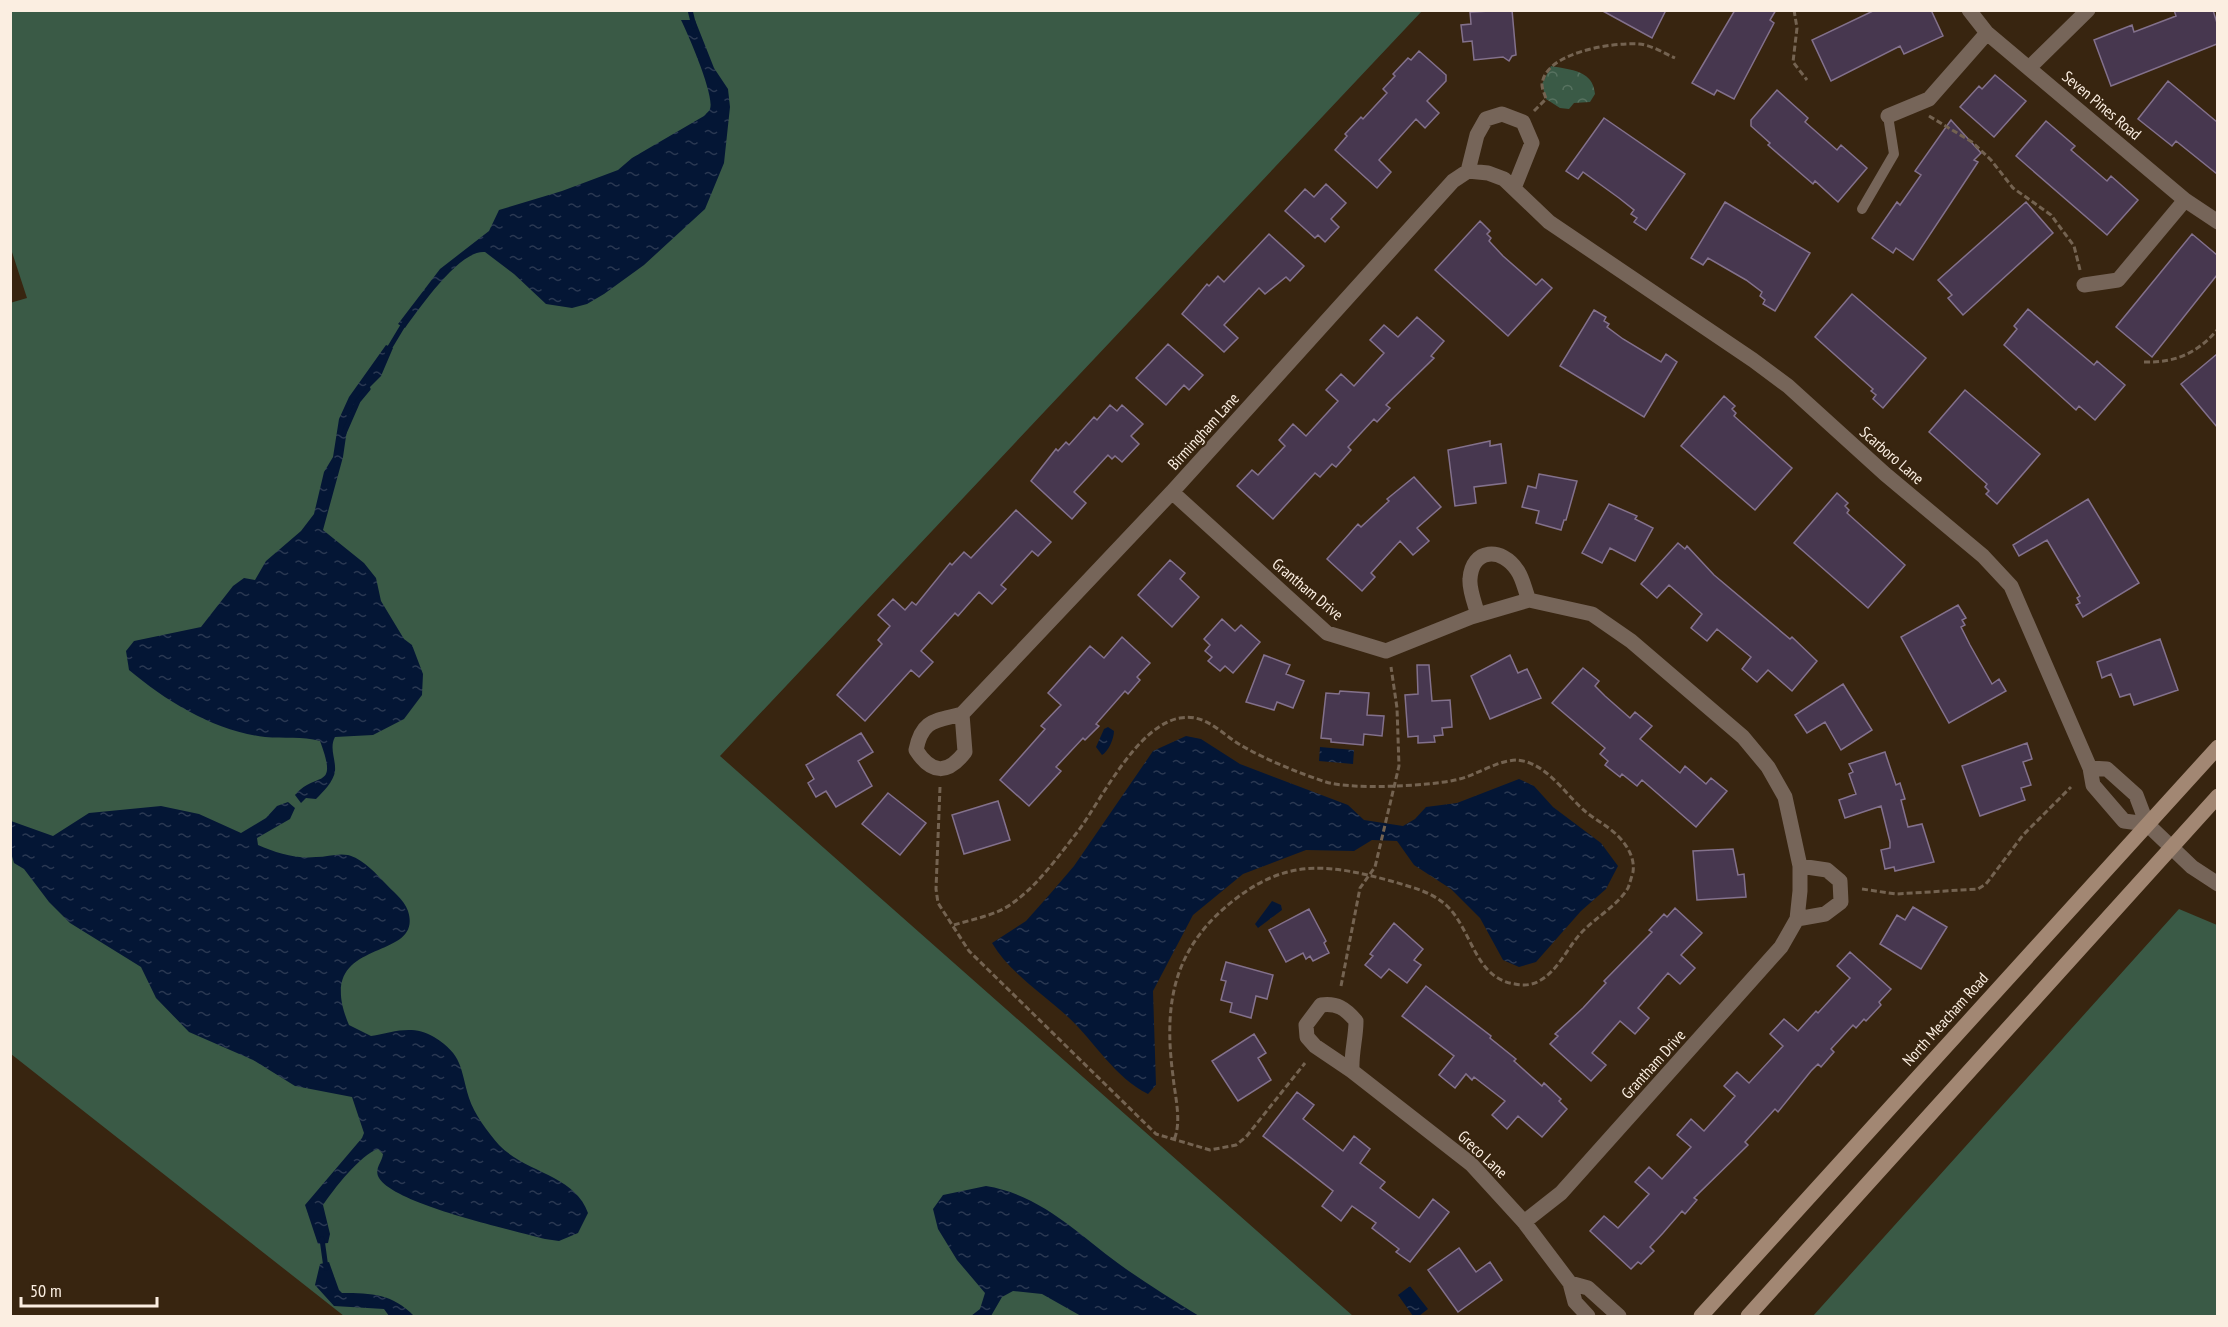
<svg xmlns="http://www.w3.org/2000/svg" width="2228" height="1327" font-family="'PT Sans Narrow',sans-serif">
<defs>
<pattern id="forest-crowns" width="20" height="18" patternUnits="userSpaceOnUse" patternTransform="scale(1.5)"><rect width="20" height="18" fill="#3a5a46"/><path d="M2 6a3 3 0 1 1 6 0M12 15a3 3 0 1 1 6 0" fill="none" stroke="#577260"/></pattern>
<pattern id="water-ripples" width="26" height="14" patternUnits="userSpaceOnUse" patternTransform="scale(1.5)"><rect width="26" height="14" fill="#041635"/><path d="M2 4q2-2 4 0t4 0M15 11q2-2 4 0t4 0" fill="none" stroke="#2a3852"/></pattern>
</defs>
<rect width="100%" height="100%" fill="#382510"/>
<path fill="#3a5a46" d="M10,11H1422L720,756L1353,1316H344L11,1054L10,303L27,298L11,249Z
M2179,909L2217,925V1316H1813Z"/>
<path fill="url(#forest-crowns)" d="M1551,66C1571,70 1593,70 1595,94L1590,102L1574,103L1569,109L1560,108L1546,99L1542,84Z"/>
<path fill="url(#water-ripples)" d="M681,20H695L714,68L728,89L730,107L724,163L705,209L644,265L604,294L587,304L572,308L546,304L514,274L485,252C460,249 419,309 405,328L398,324L440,269L489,231L499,210L562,191L618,170L632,158L704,116C705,115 710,110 710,109C715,96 688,34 681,20Z
M386,345L393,348L381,376L357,400L349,416L343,457L323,530L364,563L376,578L381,601L404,639L412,645L423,674L422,695L404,719L373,735L335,737C329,748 336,759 335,771C334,781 323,792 316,799L306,798L301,803L295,795C316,770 339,792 320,741C302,736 284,739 265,737C215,731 167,702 129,670L126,651L134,641L201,627L233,586L244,578L255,580L266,561L301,531L314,514L324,472L333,457L339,419L349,397Z
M1108,727L1114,731C1114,739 1108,752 1102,755L1096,747L1104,729Z
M1186,736L1201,739L1240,764L1348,805L1364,820L1403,826L1415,819L1426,807L1457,803L1519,779L1534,786L1553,807L1601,843L1618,866L1606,889L1581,911L1536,962L1519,967L1503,960L1480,918L1451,889L1414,865L1397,841L1372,840L1354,851L1306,850L1243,874L1193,915L1153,991L1156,1085L1148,1094C1115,1078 1095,1042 1068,1017C1042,993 1010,973 992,943L1026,921L1050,894L1074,866L1153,751Z
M1320,747L1354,750L1353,764L1319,761Z
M288,802L295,808L290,819L257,838L258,845C276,853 296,859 316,857C327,857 337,853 348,855C361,858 376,873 384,882C392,891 404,899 408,911C425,965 310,933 349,1025L371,1036C393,1032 413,1024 434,1037C463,1055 460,1068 469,1098C474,1114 488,1132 499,1145C526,1173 575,1175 588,1213L578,1233L559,1241L545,1239C514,1230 390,1204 378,1176C375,1168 382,1162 383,1154L378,1149C361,1154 333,1190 323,1205L330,1234L328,1243L318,1244L305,1205L362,1138L364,1133L352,1097L295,1086L253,1060L189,1032L156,998L141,967L70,923L49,902L24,869L14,863L11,853V821L53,836L89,813L161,806L199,814L241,833L266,818L277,806Z
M1272,901L1281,905L1282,910L1258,928L1255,924Z
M986,1186C1043,1195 1081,1237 1126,1269C1150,1286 1175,1301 1199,1316H1081L1042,1294L1013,1291L1002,1297L991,1316H971L980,1309L985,1293L957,1260L938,1229L933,1209L943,1195Z
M329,1262L339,1290L342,1293C372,1293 393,1294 414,1316H389L384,1309L334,1306L315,1285L320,1264Z
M1410,1286L1428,1309L1419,1316H1413L1398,1295Z"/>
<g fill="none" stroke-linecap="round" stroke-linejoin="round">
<path stroke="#041635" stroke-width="5" d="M690,10L694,26
M387,352L405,322
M344,433L358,401L368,389
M322,1239L326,1268"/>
</g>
<path fill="#47374f" stroke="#83718c" stroke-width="1.5" d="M1512,10L1516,55L1512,56L1509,61L1503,57L1474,60L1472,41L1463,42L1461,25L1471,24L1470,12Z
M1601,10H1666L1652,38Z
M1735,10H1776L1770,20L1774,23L1734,99L1717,90L1714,95L1692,83Z
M1875,10H1931L1943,36L1904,54L1900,46L1831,81L1812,40Z
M2174,10H2213L2217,23V44L2111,86L2094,40L2132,25L2134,32L2176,16Z
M1419,51L1446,75V81L1427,101L1439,113L1425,128L1416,119L1379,160L1391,172L1377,188L1335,150L1347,136L1345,134L1361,117L1363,119L1387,93L1383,89L1395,76L1393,74L1408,58L1411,60Z
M1995,75L2026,101L1994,137L1960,107L1979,86L1982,89Z
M2168,81L2217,122V174L2176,141L2172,146L2138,119Z
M1777,90L1808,118L1805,122L1837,150L1841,145L1867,168L1838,202L1815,181L1813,184L1768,145L1770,143L1751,126V120Z
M1604,118L1685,174L1646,230L1634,222L1637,218L1631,214L1634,210L1619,198L1583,172L1578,179L1566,171Z
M1951,120L1981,153L1974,160L1978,162L1913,260L1896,248L1893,253L1872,238L1897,202L1900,205L1921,175L1915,171Z
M2046,121L2075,146L2071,150L2107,181L2111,176L2138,200L2107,235L2016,156Z
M1326,184L1346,203L1331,219L1339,227L1325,242L1318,235L1315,238L1285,211L1305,189L1314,197Z
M1725,202L1810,253L1775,311L1763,304L1765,300L1760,296L1762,292L1746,280L1708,258L1703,265L1691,258Z
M2026,202L2053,233L1963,315L1948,298L1952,295L1938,280Z
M1480,221L1490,231L1487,234L1491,238L1489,241L1503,256L1536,285L1542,279L1552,288L1508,336L1435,270Z
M1269,234L1304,266L1290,281L1286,277L1265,294L1259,288L1224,325L1238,338L1224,352L1182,314L1207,284L1209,286L1218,276L1224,282Z
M2192,234L2217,255V275L2152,357L2116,327Z
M1852,294L1926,358L1883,408L1873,399L1876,395L1871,391L1873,389L1815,337Z
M2028,309L2094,365L2097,361L2125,385L2095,420L2079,406L2076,410L2004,345L2017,329L2014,326Z
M1594,310L1606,317L1604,321L1609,324L1607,327L1623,339L1661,362L1666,354L1677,362L1644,417L1560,366Z
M1417,317L1444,341L1431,356L1434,358L1386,405L1390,408L1377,422L1374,419L1348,447L1351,450L1336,467L1332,464L1320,477L1315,473L1273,519L1237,486L1252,470L1258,475L1285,446L1279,440L1293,424L1306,436L1338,401L1326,390L1341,374L1354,386L1384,353L1370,340L1384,325L1398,337Z
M1168,344L1203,375L1189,390L1184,385L1166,405L1136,378Z
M2217,354V427L2181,384Z
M1965,390L2040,454L1997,504L1986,494L1989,491L1985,487L1987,484L1929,432Z
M1724,396L1735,406L1732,409L1736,413L1734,416L1792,468L1755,510L1681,446Z
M1110,405L1117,411L1122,405L1143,424L1131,436L1139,444L1122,462L1115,456L1112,459L1108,455L1074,492L1086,503L1072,519L1031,481L1056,449L1058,451L1066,442L1069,445L1094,417L1097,420Z
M1490,441V446L1501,444L1506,483L1474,487L1476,503L1455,506L1448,450Z
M1539,474L1577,481L1566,520H1564L1561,530L1536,523L1539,511L1522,507L1528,486L1536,488Z
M1414,477L1441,507L1417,528L1429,541L1413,555L1400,541L1371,573L1375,577L1362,591L1327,559L1358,524L1361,527L1389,501L1387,499Z
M1837,493L1848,503L1845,506L1849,510L1847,513L1905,565L1868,608L1794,543Z
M2088,499L2139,583L2083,617L2076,605L2080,603L2077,598L2080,596L2047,540L2019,556L2013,545Z
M1609,504L1637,516L1635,519L1653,528L1635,561L1610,548L1602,563L1582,553Z
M1016,510L1051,542L1038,556L1032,551L1001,585L1006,589L992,604L979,592L958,616L955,613L921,651L933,662L919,677L911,670L865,721L837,695L882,644L878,640L890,626L878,615L893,599L905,610L912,602L916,605L950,563L952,565L964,552L971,558Z
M1678,543L1685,549L1687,546L1714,575L1790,639L1792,637L1817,661L1792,691L1768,670L1757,682L1742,669L1751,657L1717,629L1707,641L1691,628L1702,614L1669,585L1657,598L1641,584Z
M1170,560L1185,573L1180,579L1199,597L1172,627L1138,595Z
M1958,605L1966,618L1962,620L1965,625L1961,627L1970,645L1992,684L1999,679L2006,691L1949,723L1901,637Z
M1222,619L1235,631L1241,625L1260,642L1233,673L1225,666L1220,671L1208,661L1212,657L1205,651L1210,645L1204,639Z
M1122,637L1150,663L1137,677L1140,680L1128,694L1125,691L1096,724L1099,726L1085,740L1083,738L1056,767L1061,771L1029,806L1000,780L1045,729L1041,726L1061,705L1048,693L1090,646L1104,658Z
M2160,639L2178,690L2134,705L2130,694L2120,697L2111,674L2102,678L2097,662Z
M1264,655L1290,665L1286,674L1304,681L1293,708L1277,702L1274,710L1246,702Z
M1510,655L1518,673L1527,669L1541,698L1490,719L1471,676Z
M1417,665H1429L1432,701L1450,700L1452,727L1442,728L1443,735L1434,736L1435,742L1418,743V736L1408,737L1405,695L1418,694Z
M1583,668L1599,681L1595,686L1605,696L1630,718L1635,712L1652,726L1640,739L1680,773L1685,766L1706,784L1711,778L1727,791L1696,827L1642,780L1637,786L1622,774L1620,777L1605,765L1608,761L1600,754L1605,748L1552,703Z
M1843,684L1872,730L1841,750L1825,722L1807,733L1795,715Z
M1340,691L1369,693L1367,715L1384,716L1382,736L1364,734L1363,745L1331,742V739L1321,738L1326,693L1339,694Z
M861,733L873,752L858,761L872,786L836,807L826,791L816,797L808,783L814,779L806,765Z
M2027,743L2032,759L2023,762L2031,785L2021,788L2025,800L1980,816L1962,766Z
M1885,752L1896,785L1900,783L1905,799L1901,800L1908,827L1922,824L1934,862L1895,871L1894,867L1885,869L1881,850L1890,848V842L1881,806L1845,818L1839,800L1856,794L1849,774L1853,772L1849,764Z
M888,793L926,823L900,855L862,824Z
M998,801L1010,840L964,854L952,815Z
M1733,849L1738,875L1744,874L1746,897L1697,900L1693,851Z
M1913,907L1947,927L1921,969L1880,944L1897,915L1905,920Z
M1675,908L1702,933L1681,955L1695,968L1680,984L1668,973L1638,1008L1649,1018L1635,1034L1620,1021L1592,1053L1606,1065L1591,1081L1550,1044L1558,1036L1555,1034L1583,1008L1606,983L1604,981L1652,932L1649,930L1664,914L1667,917Z
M1309,909L1326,941L1324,943L1329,953L1313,961L1310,956L1306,959L1303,953L1286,962L1269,930Z
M1394,923L1423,949L1414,960L1421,965L1407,983L1389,969L1381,978L1365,965L1373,956L1370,954Z
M1850,952L1891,989L1879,1002L1881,1005L1866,1021L1864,1019L1856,1028L1853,1025L1831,1049L1834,1052L1821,1067L1818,1064L1811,1071L1778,1112L1775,1109L1745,1142L1748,1145L1694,1198L1697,1200L1685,1214L1682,1211L1663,1233L1650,1247L1654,1251L1641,1264L1638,1262L1631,1269L1590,1231L1604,1216L1618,1228L1649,1194L1635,1182L1649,1167L1662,1179L1691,1147L1677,1135L1691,1119L1704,1131L1735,1096L1724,1086L1737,1072L1749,1083L1783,1046L1770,1034L1784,1019L1798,1031L1816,1011L1818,1013L1850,978L1837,966Z
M1226,962L1273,975L1267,999L1256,996L1251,1018L1230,1012L1232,1003L1221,1000L1226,981L1221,980Z
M1426,986L1491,1036L1490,1038L1516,1059L1514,1061L1542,1086L1544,1083L1561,1099L1559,1101L1567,1109L1542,1137L1518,1116L1507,1129L1492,1115L1505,1101L1474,1077L1472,1080L1466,1074L1455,1088L1439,1075L1454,1056L1402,1016Z
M1254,1034L1266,1053L1258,1058L1271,1080L1238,1101L1212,1061Z
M1297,1092L1314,1105L1303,1119L1343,1151L1354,1136L1370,1149L1360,1163L1385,1182L1380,1188L1419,1218L1433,1199L1449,1212L1410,1262L1396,1252L1399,1249L1372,1228L1376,1223L1352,1206L1341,1221L1322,1206L1333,1191L1263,1136Z
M1459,1248L1476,1272L1490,1262L1502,1280L1458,1312L1428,1270Z"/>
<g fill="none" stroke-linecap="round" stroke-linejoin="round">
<path stroke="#746351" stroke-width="3" stroke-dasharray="6 3" stroke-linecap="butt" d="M1794,10L1797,28L1793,62L1807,80
M1534,111L1546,99C1545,95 1542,89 1542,85C1544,52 1614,42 1639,44C1651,45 1664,53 1675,58
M1929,116L1972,142L1991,160L2013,188L2051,215L2074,246L2080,270
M2144,362C2175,363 2198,353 2218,329
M940,787L936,889L938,903L969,951L1156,1134L1210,1150L1236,1145L1246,1137L1305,1063
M1862,889L1896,894L1978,889L1986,884L2023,835L2071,787
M954,925C973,919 998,915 1014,902C1039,884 1060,854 1079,830C1102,798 1138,725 1180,718C1207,713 1223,736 1244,747C1269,761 1299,773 1326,782C1351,790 1429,786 1455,780C1476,776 1495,761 1516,760C1521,760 1528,762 1532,764C1553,773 1568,797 1586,812C1596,820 1609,827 1618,836C1628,846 1635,859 1633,872C1632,875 1629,886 1628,888C1618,905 1595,918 1581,933C1568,947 1557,972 1539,981C1533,985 1523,986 1515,984C1476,979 1472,932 1449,908C1434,892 1411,887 1391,881C1332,865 1290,858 1238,897C1174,945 1163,1001 1173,1076C1175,1097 1182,1121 1174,1140
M1341,986L1360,888L1375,867L1399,766L1397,708L1391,667"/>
<path stroke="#766559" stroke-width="10" d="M1862,209L1894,154L1888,116"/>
<path stroke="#766559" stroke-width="15" d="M1969,10L1987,33L2185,200L2218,222
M2030,67L2088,10
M1888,116L1929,99L1987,33
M1468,171L1477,135L1486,119L1502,114L1523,122L1532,143L1514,188
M2084,285L2118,280L2185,200
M1172,492L1327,633L1386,651L1471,617L1529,600L1592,614L1631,641L1743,737L1768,767L1785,797L1800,866V891L1797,919L1781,947L1561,1193L1524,1222
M1478,615C1475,604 1469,590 1470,579C1472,548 1502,547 1517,570C1523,578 1525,591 1529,600
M962,714C936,721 922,719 916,750C932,775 948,774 965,752L962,714L1172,492L1453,181L1468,171L1488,173L1504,179L1549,222L1753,360L1788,386L1885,474L1983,556L2011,586L2090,768L2093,785L2124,821L2147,824
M2090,768L2107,769L2136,795L2147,824L2192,867L2218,884
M1797,919L1825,914L1841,902L1840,881L1827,870L1800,866
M1352,1071C1351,1053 1356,1038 1356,1021C1345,1008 1337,1003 1321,1005L1306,1025L1307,1037L1315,1046L1352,1071L1471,1164L1524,1222L1570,1283
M1588,1316L1575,1302L1570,1283L1588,1288L1619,1316"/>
<path stroke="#a28773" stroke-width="15" d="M1701,1316L2218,747
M1748,1316L2218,796"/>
</g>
<g text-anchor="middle" stroke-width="4.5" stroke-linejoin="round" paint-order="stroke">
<g font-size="16" fill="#fbeee1" stroke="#382510">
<text transform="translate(2102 105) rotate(40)" y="6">Seven Pines Road</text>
<text transform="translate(1203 431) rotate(-48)" y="6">Birmingham Lane</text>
<text transform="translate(1892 455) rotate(41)" y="6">Scarboro Lane</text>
<text transform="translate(1308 589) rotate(40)" y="6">Grantham Drive</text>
<text transform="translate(1945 1019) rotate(-48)" y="6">North Meacham Road</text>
<text transform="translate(1653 1064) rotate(-48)" y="6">Grantham Drive</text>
<text transform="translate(1483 1154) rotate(43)" y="6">Greco Lane</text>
</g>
</g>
<rect width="2228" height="1327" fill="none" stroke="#fbeee1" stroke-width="24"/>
<path d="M21 1297v9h136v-9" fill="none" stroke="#fbeee1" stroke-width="3"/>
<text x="30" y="1297" font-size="18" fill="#fbeee1" stroke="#382510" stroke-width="4.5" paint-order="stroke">50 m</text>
</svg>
